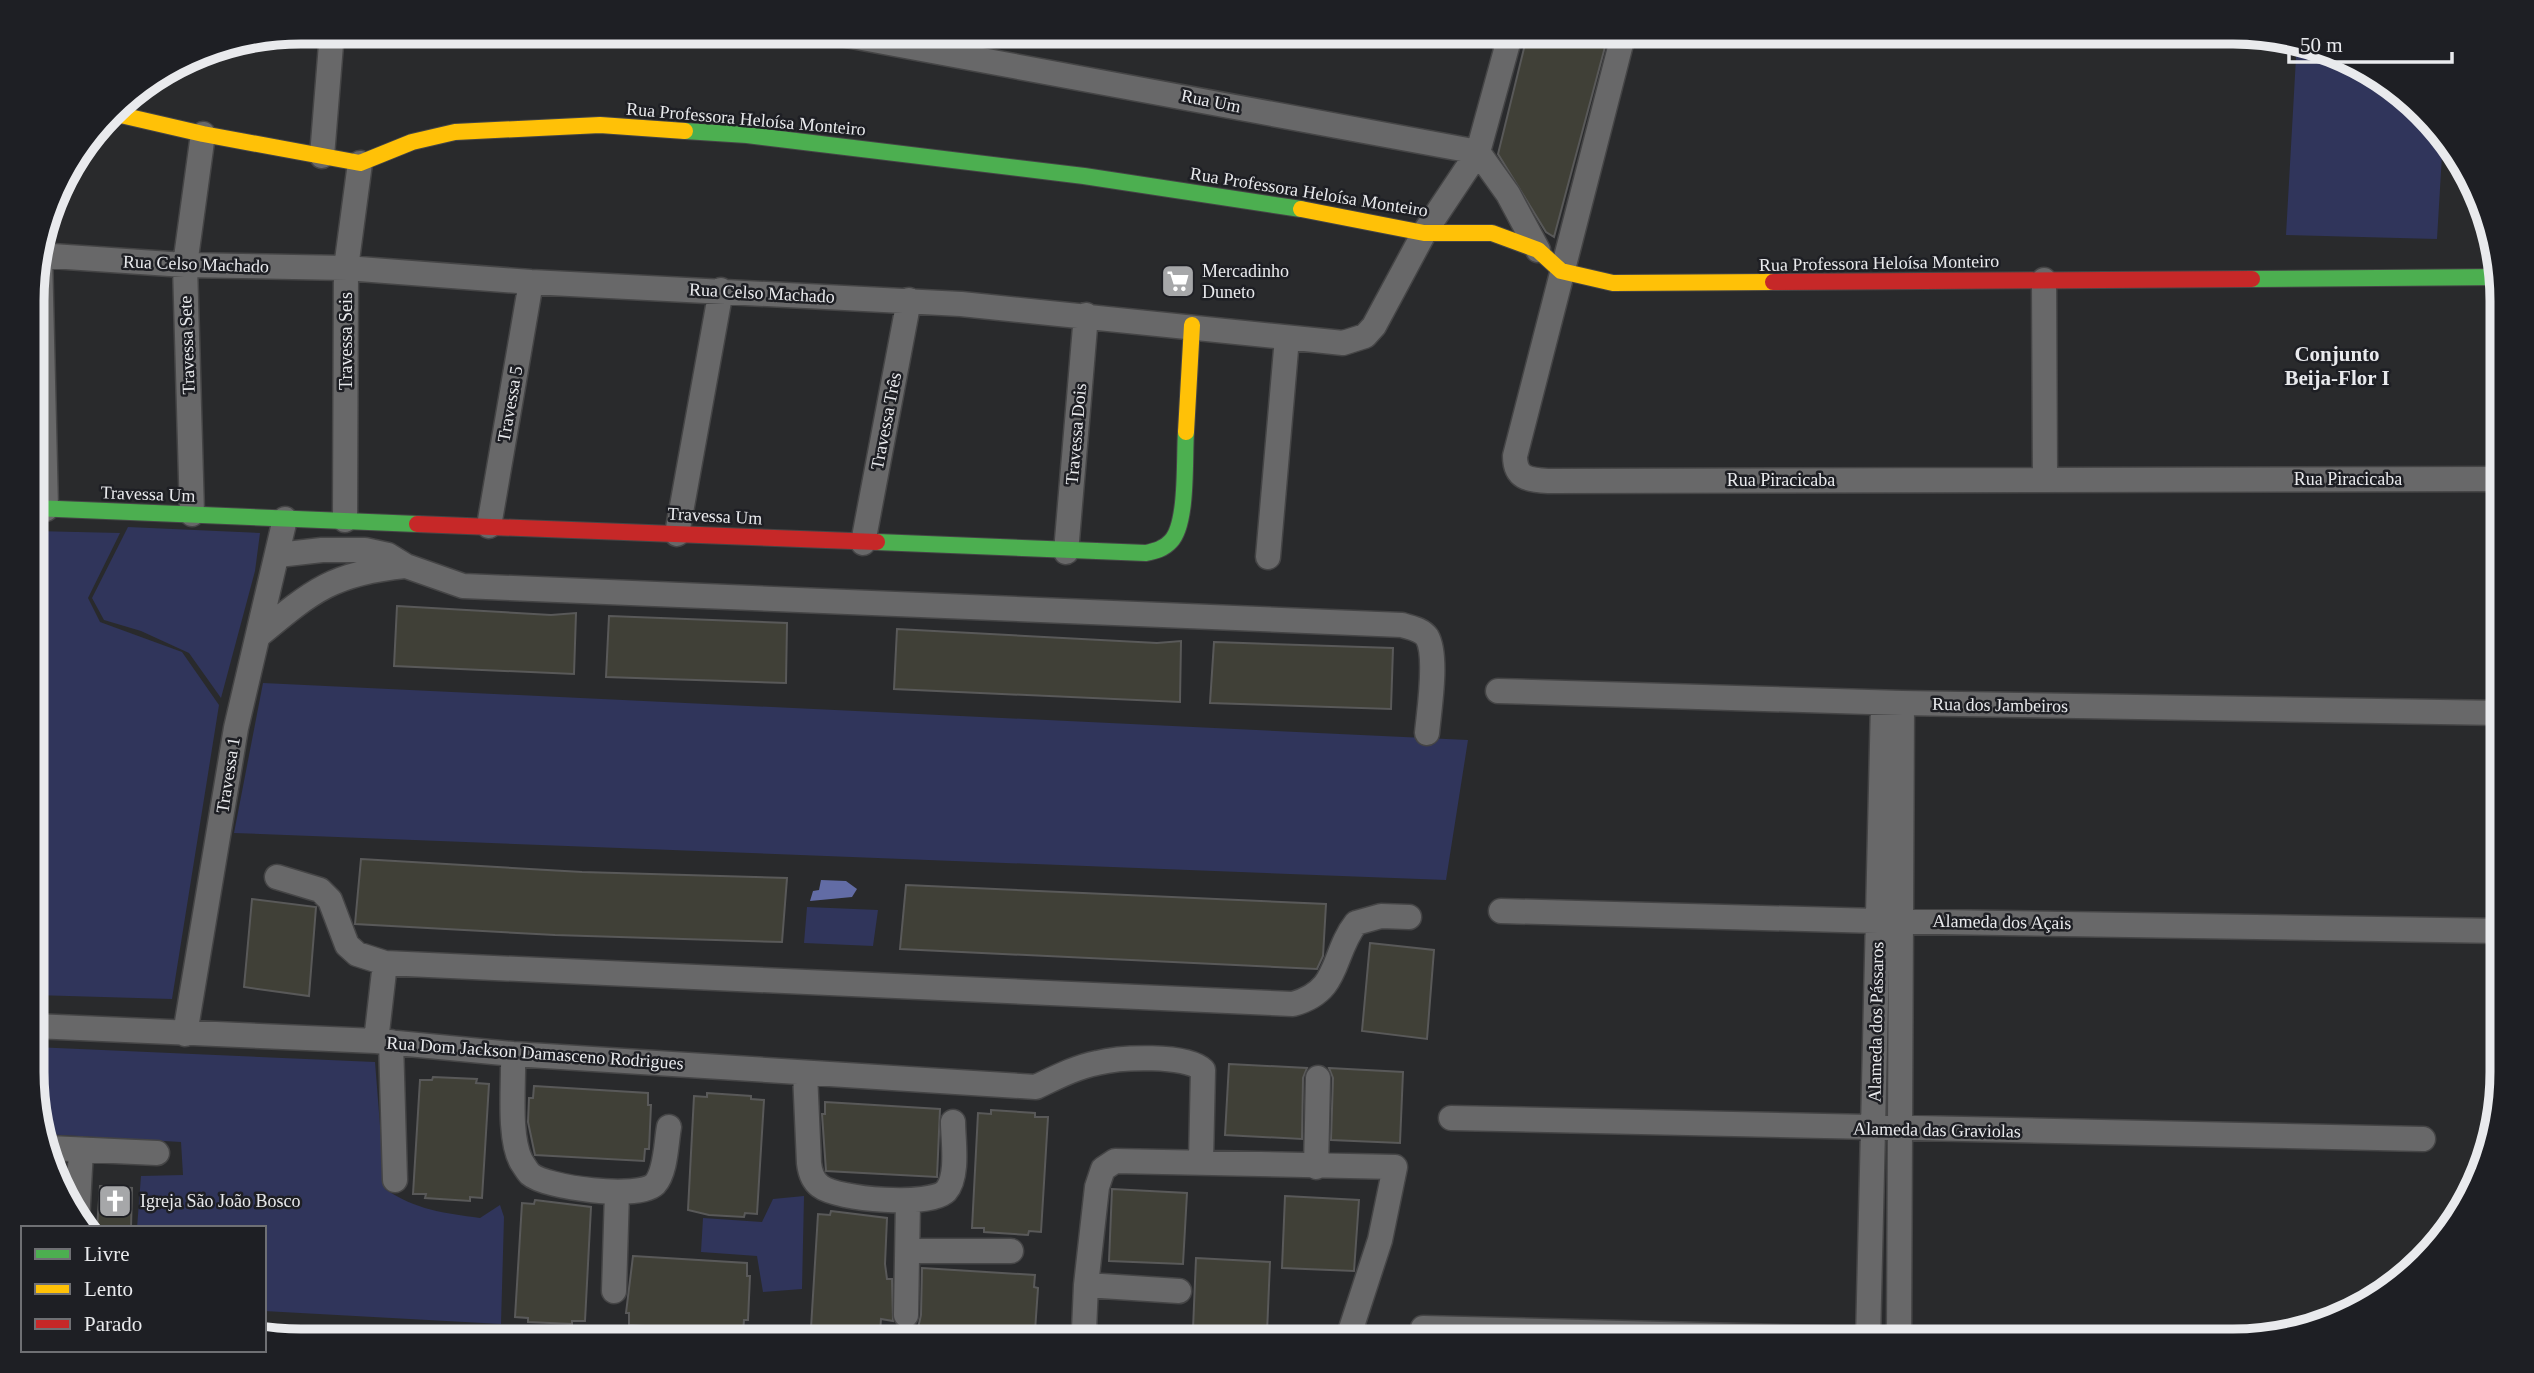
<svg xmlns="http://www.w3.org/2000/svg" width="2534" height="1373" font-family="'Times New Roman',serif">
<rect width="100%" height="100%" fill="#292a2c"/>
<path fill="#30355b" d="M2297,40L2367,67L2443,138L2437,239L2286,235Z
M128,527L260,533L255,571L221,698L189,653L141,631L104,620L92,598Z
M34,531L120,533L88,598L100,622L182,652L219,705L172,999L34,995Z
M263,683L1468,740L1446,880L234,833Z
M807,907L878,910L873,946L804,943Z
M34,1047L375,1062L385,1189C416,1210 444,1213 480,1218L500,1205L504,1217L501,1324L264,1311V1228H137L141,1176L183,1175L181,1142L44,1134L34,1107Z
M804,1196L802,1289L763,1292L757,1256L701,1252L703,1218L762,1222L773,1199Z
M286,1336L415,1341H300L288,1340Z"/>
<path fill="#626ca5" d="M821,880L846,881L857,889L852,897L810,901L813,891L819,890Z"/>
<path fill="#404037" stroke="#595959" stroke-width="2" d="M1528,32H1609L1554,237L1546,232L1498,154Z
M397,606L551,615L576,613L574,674L394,666Z
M609,616L787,623L786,683L606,677Z
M897,629L1157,643L1181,641L1180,702L894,689Z
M1214,642L1393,648L1391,709L1210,703Z
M361,859L582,872L787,878L782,942L555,935L355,924Z
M906,885L1326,904L1323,956L1317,969L900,949Z
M252,899L316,907L309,996L244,987Z
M1370,943L1434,950L1427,1039L1362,1031Z
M1229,1064L1307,1068L1303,1078L1302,1139L1225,1135Z
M1329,1068L1403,1072L1400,1143L1331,1140L1333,1078Z
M433,1077L477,1079L476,1083L489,1084L482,1198L470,1197V1201L425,1198L426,1194H413L420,1080H432Z
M534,1086L648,1093V1105H651L649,1149H645L644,1161L535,1155L528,1122L529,1098H533Z
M707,1093L751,1096V1099L764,1100L757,1214L745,1213L744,1217L709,1215L688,1210L694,1096L707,1097Z
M825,1102L940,1109L937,1177L826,1171L822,1114H825Z
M991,1110L1035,1113V1117H1048L1041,1232L1029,1231L1028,1235L984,1232V1228H972L978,1113L991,1114Z
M100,1186L132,1188L131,1228H97Z
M1112,1189L1187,1193L1183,1264L1109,1261Z
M1285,1196L1359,1200L1354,1271L1282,1268Z
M535,1200L591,1207L585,1321H572V1324L528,1322V1318L515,1317L522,1203L534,1204Z
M831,1211L887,1218L885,1264L887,1279H892L893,1321L881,1319L880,1332L868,1331V1335L823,1332L824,1329L811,1328L818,1214L830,1215Z
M633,1256L747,1263V1276H750L748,1320H744L743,1332L629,1325V1313H626Z
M1196,1258L1270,1262L1267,1333L1193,1329Z
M922,1268L1035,1275L1034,1287L1038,1288L1035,1331H1032L1031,1341L916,1337L921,1315Z"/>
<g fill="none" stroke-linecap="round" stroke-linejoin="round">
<g stroke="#454546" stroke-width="27">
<path id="street" d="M830,32L1478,152L1508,194L1538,250
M1624,32L1515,456C1515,478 1528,480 1548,481L2502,479
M322,156L332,32
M37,255L185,265L346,268L531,282L961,304L1343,343L1365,336L1374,326L1424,233L1478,152L1511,32
M40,255L46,509
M2044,280L2045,479
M192,514L185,265L203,134
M345,520L346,268L360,163
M489,526L531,282
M677,534L721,290
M863,543L909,300
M1066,552L1086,315
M278,555L322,550H365L388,555L406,566L463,586L1402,625C1411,628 1421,629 1427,637C1438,656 1429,711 1427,733
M1268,557L1287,338
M258,636C312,591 333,573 405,566
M1498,691L1902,703L2502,713
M277,877L320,890L330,900L347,945L357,954L385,963
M1501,911L1877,921L2502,931
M34,1026L376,1041L513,1054L1036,1087C1055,1078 1076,1067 1097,1063C1120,1057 1186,1054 1203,1070L1201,1161
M185,1034L236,728L285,519
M376,1041L385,963L1293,1004C1341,991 1331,955 1356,923L1381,916L1409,917
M391,1042L395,1180
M513,1054C514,1083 508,1136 521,1161C523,1164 527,1171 530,1174C546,1188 639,1200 655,1184C666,1172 666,1143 669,1127
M805,1073L809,1163C810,1172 812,1180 820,1186C838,1200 931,1207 946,1191C959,1176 953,1140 953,1122
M1451,1118L2423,1139
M49,1148L157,1153
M1316,1167L1318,1078
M77,1222L81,1150
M908,1251H1011
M1086,1285L1084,1330L1096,1341
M614,1291L617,1192
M1179,1291L1086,1285L1097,1187L1103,1169L1115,1161L1395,1167L1380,1240L1348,1338L1337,1341
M906,1315L908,1201
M1423,1328L1935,1341
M1868,1341L1883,703
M1899,1341L1902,703"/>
</g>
<g stroke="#454546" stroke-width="18">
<path id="fast" d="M685,131L747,135L1084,176L1301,209
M2252,279L2501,277
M34,508L417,524
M877,542L1146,553C1155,551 1164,549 1171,541C1188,523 1184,458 1186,432"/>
</g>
<g stroke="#454546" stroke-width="18">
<path id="slow" d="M112,113L203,134L360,163L412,142L455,132L600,125L685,131
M1301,209L1424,233H1492L1538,250L1561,271L1613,283L1773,282
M1186,432L1192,325"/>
</g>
<g stroke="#454546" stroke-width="18">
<path id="jam" d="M1773,282L2252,279
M417,524L877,542"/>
</g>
<use href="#street" stroke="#686869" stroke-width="24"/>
<use href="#fast" stroke="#4caf50" stroke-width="16"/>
<use href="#slow" stroke="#ffc107" stroke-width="16"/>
<use href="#jam" stroke="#c62828" stroke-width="16"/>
</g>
<defs>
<g id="supermarket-square" transform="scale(1.75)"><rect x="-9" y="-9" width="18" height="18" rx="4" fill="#a6a7a9" stroke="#1e1f24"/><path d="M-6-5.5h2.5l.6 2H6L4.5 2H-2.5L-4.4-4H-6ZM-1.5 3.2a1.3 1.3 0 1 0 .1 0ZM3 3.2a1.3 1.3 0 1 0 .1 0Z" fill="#fff"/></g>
<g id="church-square" transform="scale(1.75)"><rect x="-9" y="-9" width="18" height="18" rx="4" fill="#a6a7a9" stroke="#1e1f24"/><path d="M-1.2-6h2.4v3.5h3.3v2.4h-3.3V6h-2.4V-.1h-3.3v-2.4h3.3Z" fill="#fff"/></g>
</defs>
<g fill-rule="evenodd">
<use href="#supermarket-square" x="1178" y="281"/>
<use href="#church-square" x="115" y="1201"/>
</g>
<g text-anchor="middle" stroke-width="5" stroke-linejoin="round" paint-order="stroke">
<g font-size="18" fill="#e9eaed" stroke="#1e1f24">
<text transform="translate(1211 101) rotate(11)" y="6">Rua Um</text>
<text transform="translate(746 119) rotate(5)" y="6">Rua Professora Heloísa Monteiro</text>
<text transform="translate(1309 192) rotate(9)" y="6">Rua Professora Heloísa Monteiro</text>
<text transform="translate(1879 263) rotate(-1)" y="6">Rua Professora Heloísa Monteiro</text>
<text transform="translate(196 264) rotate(2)" y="6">Rua Celso Machado</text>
<text transform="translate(762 293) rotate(3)" y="6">Rua Celso Machado</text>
<text transform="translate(346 341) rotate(-90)" y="6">Travessa Seis</text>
<text transform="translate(187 345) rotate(-92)" y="6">Travessa Sete</text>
<text transform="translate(510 404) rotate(-80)" y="6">Travessa 5</text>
<text transform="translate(886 421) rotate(-79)" y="6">Travessa Três</text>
<text transform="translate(1076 434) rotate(-85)" y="6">Travessa Dois</text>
<text x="2348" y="485">Rua Piracicaba</text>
<text x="1781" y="486">Rua Piracicaba</text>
<text transform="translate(148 494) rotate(2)" y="6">Travessa Um</text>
<text transform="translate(715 516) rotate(3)" y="6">Travessa Um</text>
<text transform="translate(2000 705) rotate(1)" y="6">Rua dos Jambeiros</text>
<text transform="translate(228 775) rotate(-81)" y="6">Travessa 1</text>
<text transform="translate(2002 922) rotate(1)" y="6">Alameda dos Açais</text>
<text transform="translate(1876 1022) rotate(-89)" y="6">Alameda dos Pássaros</text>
<text transform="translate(535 1053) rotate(4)" y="6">Rua Dom Jackson Damasceno Rodrigues</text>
<text transform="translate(1937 1130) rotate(1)" y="6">Alameda das Graviolas</text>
</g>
<g font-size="18" fill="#e9eaed" stroke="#1e1f24" text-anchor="start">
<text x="1202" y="277">Mercadinho<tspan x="1202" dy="21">Duneto</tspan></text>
<text x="140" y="1207">Igreja São João Bosco</text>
</g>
<g font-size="21" font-weight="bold" fill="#e9eaed" stroke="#1e1f24">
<text x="2337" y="361">Conjunto<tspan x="2337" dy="24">Beija-Flor I</tspan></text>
</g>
</g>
<path d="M0 0H2534V1373H0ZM301 44H2233A257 257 0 0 1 2490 301V1072A257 257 0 0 1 2233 1329H301A257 257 0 0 1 44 1072V301A257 257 0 0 1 301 44Z" fill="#1e1f24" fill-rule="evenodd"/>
<path fill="none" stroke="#e9eaed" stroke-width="9" d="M301 44H2233A257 257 0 0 1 2490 301V1072A257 257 0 0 1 2233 1329H301A257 257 0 0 1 44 1072V301A257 257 0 0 1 301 44Z"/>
<rect x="21" y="1226" width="245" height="126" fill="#1e1f24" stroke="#6f7074" stroke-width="2"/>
<rect x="35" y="1249" width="35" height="10" fill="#4caf50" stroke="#6f7074" stroke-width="2"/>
<text x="84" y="1261" font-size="21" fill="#e9eaed">Livre</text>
<rect x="35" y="1284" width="35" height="10" fill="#ffc107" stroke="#6f7074" stroke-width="2"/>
<text x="84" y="1296" font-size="21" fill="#e9eaed">Lento</text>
<rect x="35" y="1319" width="35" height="10" fill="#c62828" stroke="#6f7074" stroke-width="2"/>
<text x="84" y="1331" font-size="21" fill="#e9eaed">Parado</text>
<path d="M2289 52v10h163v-10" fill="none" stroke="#e9eaed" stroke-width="3.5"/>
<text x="2300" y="52" font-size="21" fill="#e9eaed" stroke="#1e1f24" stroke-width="5" paint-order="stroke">50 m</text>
</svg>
